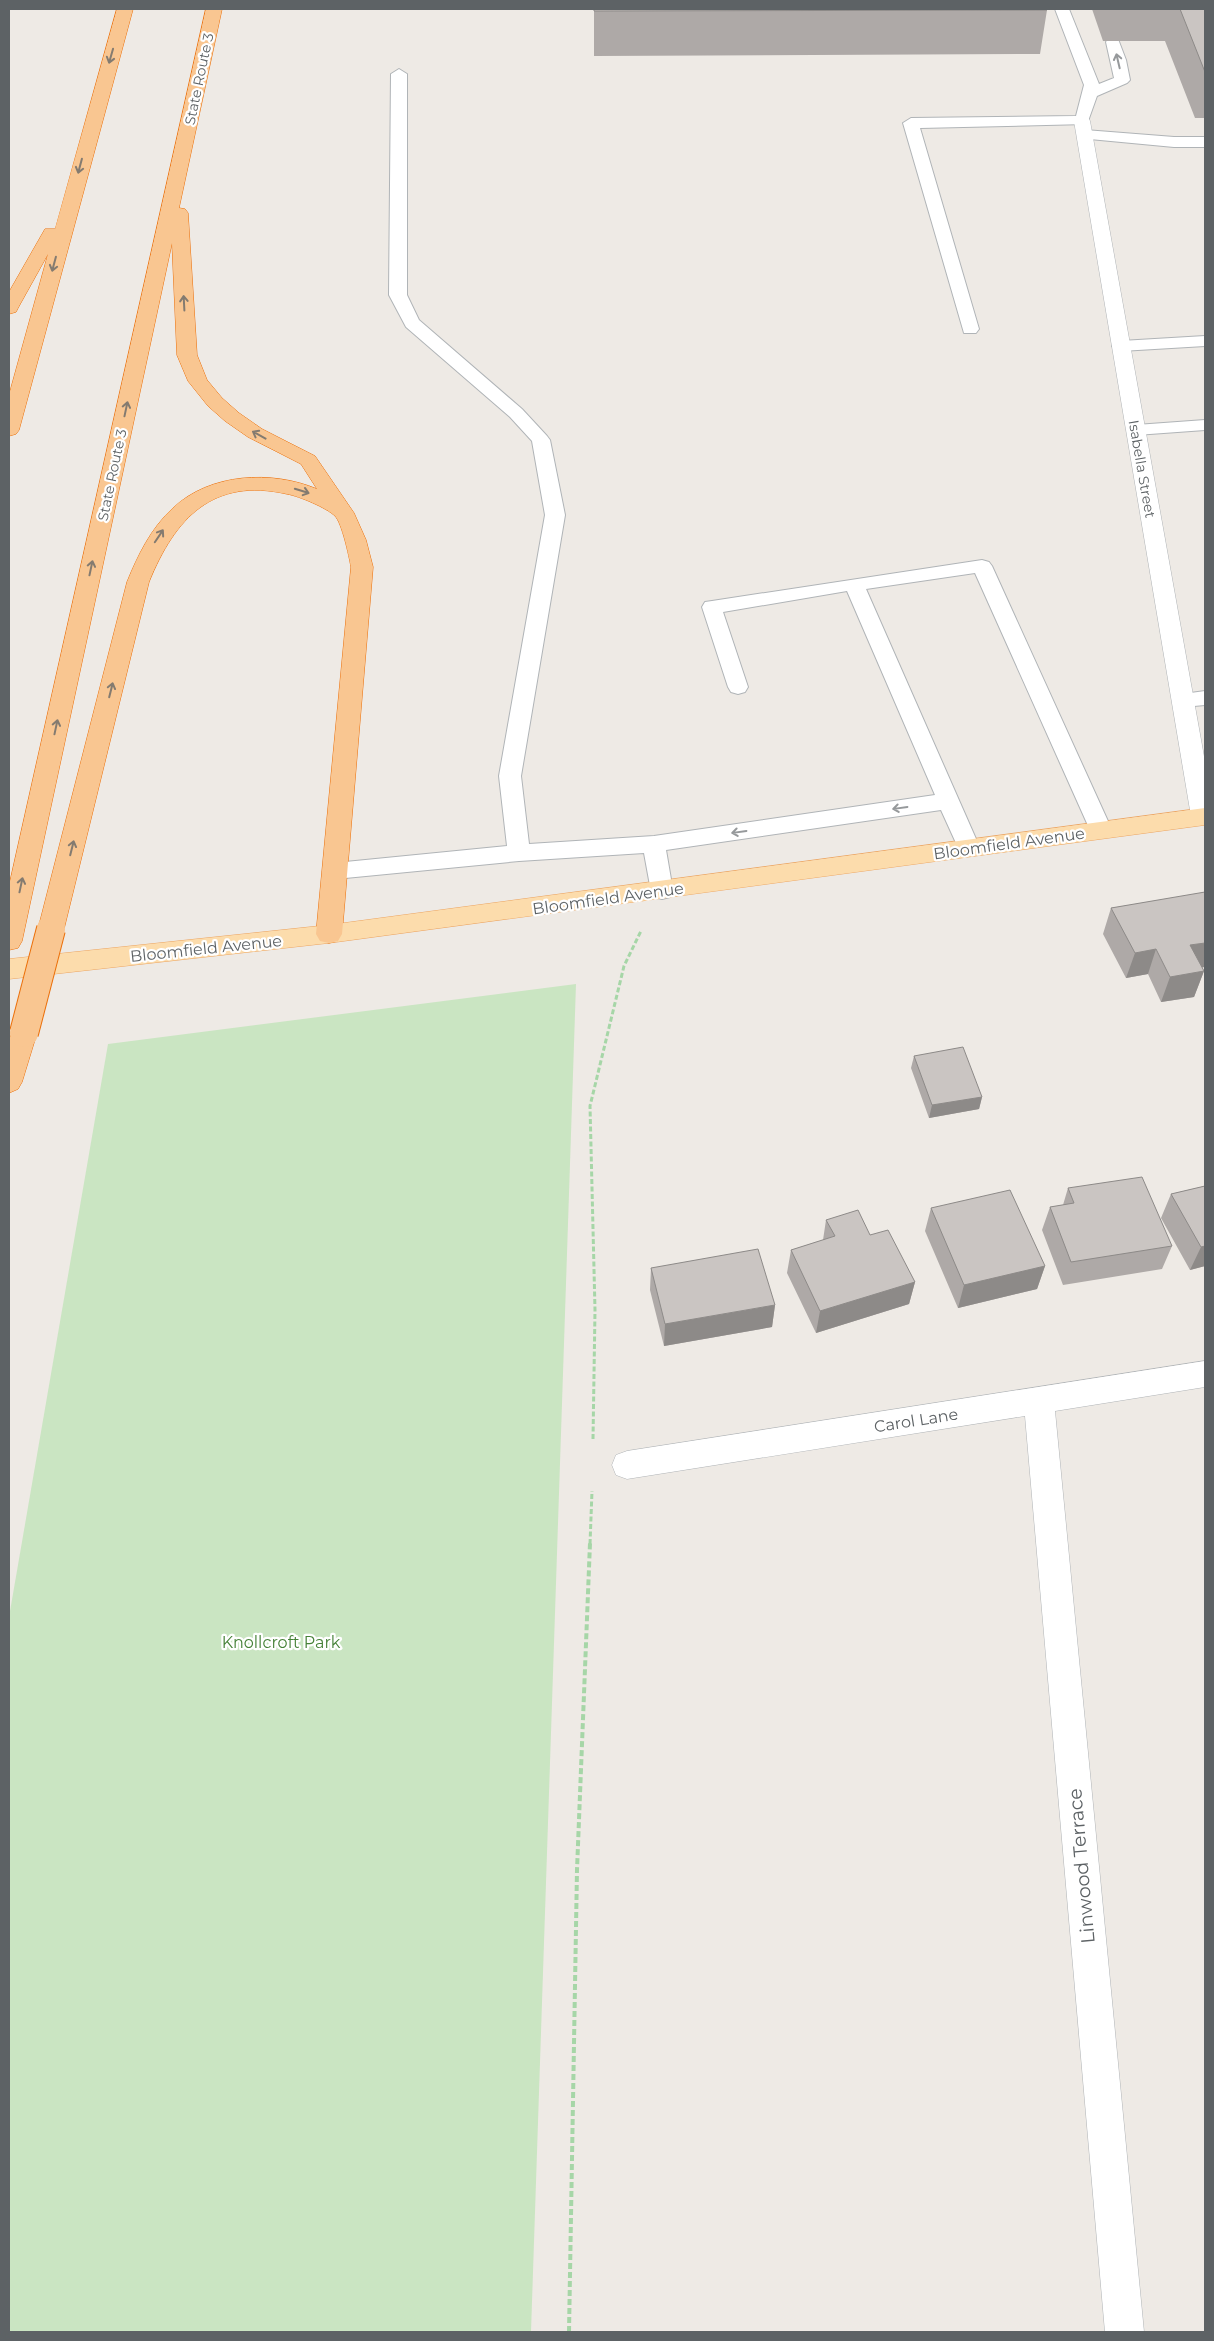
<svg xmlns="http://www.w3.org/2000/svg" width="1214" height="2341" font-family="Montserrat,sans-serif">
<rect width="100%" height="100%" fill="#eeeae5"/>
<path fill="#cae5c2" d="M576,984L531,2332H9V1617L108,1044Z"/>
<g fill="none" stroke-linecap="round" stroke-linejoin="round">
<g stroke="#b0b4b7" stroke-width="2">
<path id="lane" d="M1055,9H1069L1099,84L1114,78L1106,42L1108,39H1118L1126,60L1130,80L1127,83L1097,96L1087,124L920,128L979,329L976,333H964L903,123L911,118L1076,116L1084,85Z
M399,69L407,74V295L419,320L522,409L547,436L550,440L565,515L521,776L529,844L654,836L935,795L847,591L723,612L748,687L745,692L738,694L731,692L728,687L702,607L705,602L712,601L982,560L989,562L992,566L1112,830L1109,836L1101,838L1093,836L1090,830L975,573L866,589L980,848L977,854L969,856L961,854L941,810L666,850L673,891L670,897L662,899L654,897L651,891L644,853L519,861L335,879L327,877L324,871L327,865L335,863L507,846L499,776L545,515L532,441L510,417L406,327L389,295L391,74Z
M1085,130L1174,137H1205V147H1174L1079,138L1077,135L1079,132Z
M1205,336V346L1121,351L1115,350L1112,346L1115,342L1121,341Z
M1205,420V430L1136,435L1130,434L1127,430L1130,426L1136,425Z
M1205,691V705L1183,707L1176,705L1173,700L1176,695Z"/>
</g>
<g stroke="#b0b4b7" stroke-width="1">
<path id="street" d="M1082,116L1088,117L1090,121L1205,762V824L1195,822L1191,816L1074,121L1076,117Z
M1205,1361V1387L1055,1411L1144,2332H1105L1025,1416L627,1479L616,1475L612,1465L616,1455L627,1451Z"/>
</g>
<g stroke="#eca460" stroke-width="1">
<path id="primary" d="M1205,808V825L329,943L9,979V959L329,925Z"/>
</g>
<g stroke="#eb6f09" stroke-width="1">
<path id="highway" d="M117,9H133L19,430L16,434L9,436V395L48,254L18,308L16,312L9,314V292L45,229H55Z
M206,9H222L179,208L185,209L188,213L197,355L207,380L222,398L239,413L262,429L315,456L354,513L366,540L373,567L342,934L338,941L329,943L320,941L316,934L351,567C349,556 342,523 335,516C327,508 299,496 287,494C213,477 175,518 149,582L64,929L60,936L51,938L42,936L38,929L127,582C138,555 151,528 173,508C210,473 272,470 317,489L301,464L248,437L225,421L208,406L188,381L177,355L172,243L22,941L18,948L9,950V886Z
M24,1023L33,1026L37,1033L22,1082L18,1089L9,1093V1040L15,1026Z"/>
</g>
<path stroke="#a6d6a7" stroke-width="3" stroke-dasharray="5 2.5" stroke-linecap="butt" d="M593,1439L595,1310L590,1106L624,966L641,931
M590,1544L592,1491"/>
<path stroke="#a6d6a7" stroke-width="4" stroke-dasharray="6 3" stroke-linecap="butt" d="M569,2332L577,1870L590,1543"/>
<use href="#lane" fill="#fff" fill-rule="evenodd"/>
<use href="#street" fill="#fff" fill-rule="evenodd"/>
<use href="#primary" fill="#fcdcac" fill-rule="evenodd"/>
<use href="#highway" fill="#f9c691" fill-rule="evenodd"/>
<g stroke="#eb6f09" stroke-width="30" stroke-linecap="butt">
<path id="highway-bridge" d="M24,1033L51,929"/>
</g>
<use href="#highway-bridge" stroke="#f9c691" stroke-width="28"/>
</g>
<path fill="#aea9a7" d="M594,9L1047,10L1040,54L594,56Z
M1092,9H1205V118H1195L1165,41H1103Z
M1205,893V967H1202L1204,971L1194,997L1161,1002L1148,974L1126,978L1103,934L1111,908Z
M914,1056L982,1097L979,1109L929,1118L911,1068Z
M1205,1186V1266L1190,1270L1161,1218L1171,1194Z
M1068,1188L1172,1246L1162,1269L1063,1285L1042,1230L1050,1207L1063,1205Z
M931,1208L1045,1266L1037,1289L958,1308L925,1231Z
M826,1220L870,1235L915,1282L909,1304L816,1333L787,1273L791,1250L823,1240Z
M651,1268L775,1305L772,1327L664,1346L650,1290Z"/>
<path fill="#8d8a88" d="M1205,943V967L1180,971L1190,945Z
M1156,949L1148,974L1126,978L1135,953Z
M1204,971L1194,997L1161,1002L1170,977Z
M982,1097L979,1109L929,1118L932,1105Z
M1205,1246V1266L1190,1270L1201,1247Z
M1045,1266L1037,1289L958,1308L964,1285Z
M915,1282L909,1304L816,1333L820,1311Z
M775,1305L772,1327L664,1346L665,1324Z"/>
<path fill="#cac5c2" stroke="#8d8a88" d="M594,9H1047V10L594,11Z
M1180,9H1205V72Z
M1205,892V943L1190,945L1204,971L1170,977L1156,949L1135,953L1111,908Z
M963,1047L982,1097L932,1105L914,1056Z
M1142,1177L1172,1246L1071,1262L1050,1207L1074,1203L1068,1188Z
M1205,1186V1246L1201,1247L1171,1194Z
M1010,1190L1045,1266L964,1285L931,1208Z
M858,1210L870,1235L888,1230L915,1282L820,1311L791,1250L835,1236L826,1220Z
M758,1249L775,1305L665,1324L651,1268Z"/>
<defs><path id="oneway-shaft" d="M-6 0H5M1.5-3L5.5 0L1.5 3" fill="none" stroke-width="1.6" stroke-linecap="round" stroke-linejoin="round" transform="scale(1.25)"/></defs>
<g stroke="#847b70">
<use href="#oneway-shaft" transform="translate(111 56) rotate(106)"/>
<use href="#oneway-shaft" transform="translate(80 166) rotate(105)"/>
<use href="#oneway-shaft" transform="translate(54 264) rotate(105)"/>
<use href="#oneway-shaft" transform="translate(184 303) rotate(-93)"/>
<use href="#oneway-shaft" transform="translate(126 409) rotate(-78)"/>
<use href="#oneway-shaft" transform="translate(259 435) rotate(-151)"/>
<use href="#oneway-shaft" transform="translate(302 491) rotate(17)"/>
<use href="#oneway-shaft" transform="translate(159 536) rotate(-56)"/>
<use href="#oneway-shaft" transform="translate(91 568) rotate(-78)"/>
<use href="#oneway-shaft" transform="translate(111 690) rotate(-76)"/>
<use href="#oneway-shaft" transform="translate(56 727) rotate(-78)"/>
<use href="#oneway-shaft" transform="translate(72 848) rotate(-76)"/>
<use href="#oneway-shaft" transform="translate(21 885) rotate(-78)"/>
</g>
<g stroke="#96999b">
<use href="#oneway-shaft" transform="translate(1118 61) rotate(-103)"/>
<use href="#oneway-shaft" transform="translate(900 808) rotate(172)"/>
<use href="#oneway-shaft" transform="translate(739 832) rotate(172)"/>
</g>
<g text-anchor="middle" stroke-width="4.5" stroke-linejoin="round" paint-order="stroke">
<g font-size="14" fill="#5d6265" stroke="#fff">
<text transform="translate(199 79) rotate(-78)" y="5">State Route 3</text>
<text transform="translate(1142 469) rotate(80)" y="5">Isabella Street</text>
<text transform="translate(112 475) rotate(-78)" y="5">State Route 3</text>
</g>
<g font-size="16" fill="#5d6265" stroke="#fff">
<text transform="translate(1009 843) rotate(-8)" y="6">Bloomfield Avenue</text>
<text transform="translate(608 898) rotate(-8)" y="6">Bloomfield Avenue</text>
<text transform="translate(206 948) rotate(-6)" y="6">Bloomfield Avenue</text>
<text transform="translate(916 1420) rotate(-9)" y="6">Carol Lane</text>
</g>
<g font-size="16" fill="#458137" stroke="#fff">
<text x="281" y="1648">Knollcroft Park</text>
</g>
<g font-size="19" fill="#5d6265" stroke="#fff">
<text transform="translate(1081 1866) rotate(-95)" y="7">Linwood Terrace</text>
</g>
</g>
<rect width="1214" height="2341" fill="none" stroke="#5d6265" stroke-width="20"/>
</svg>
